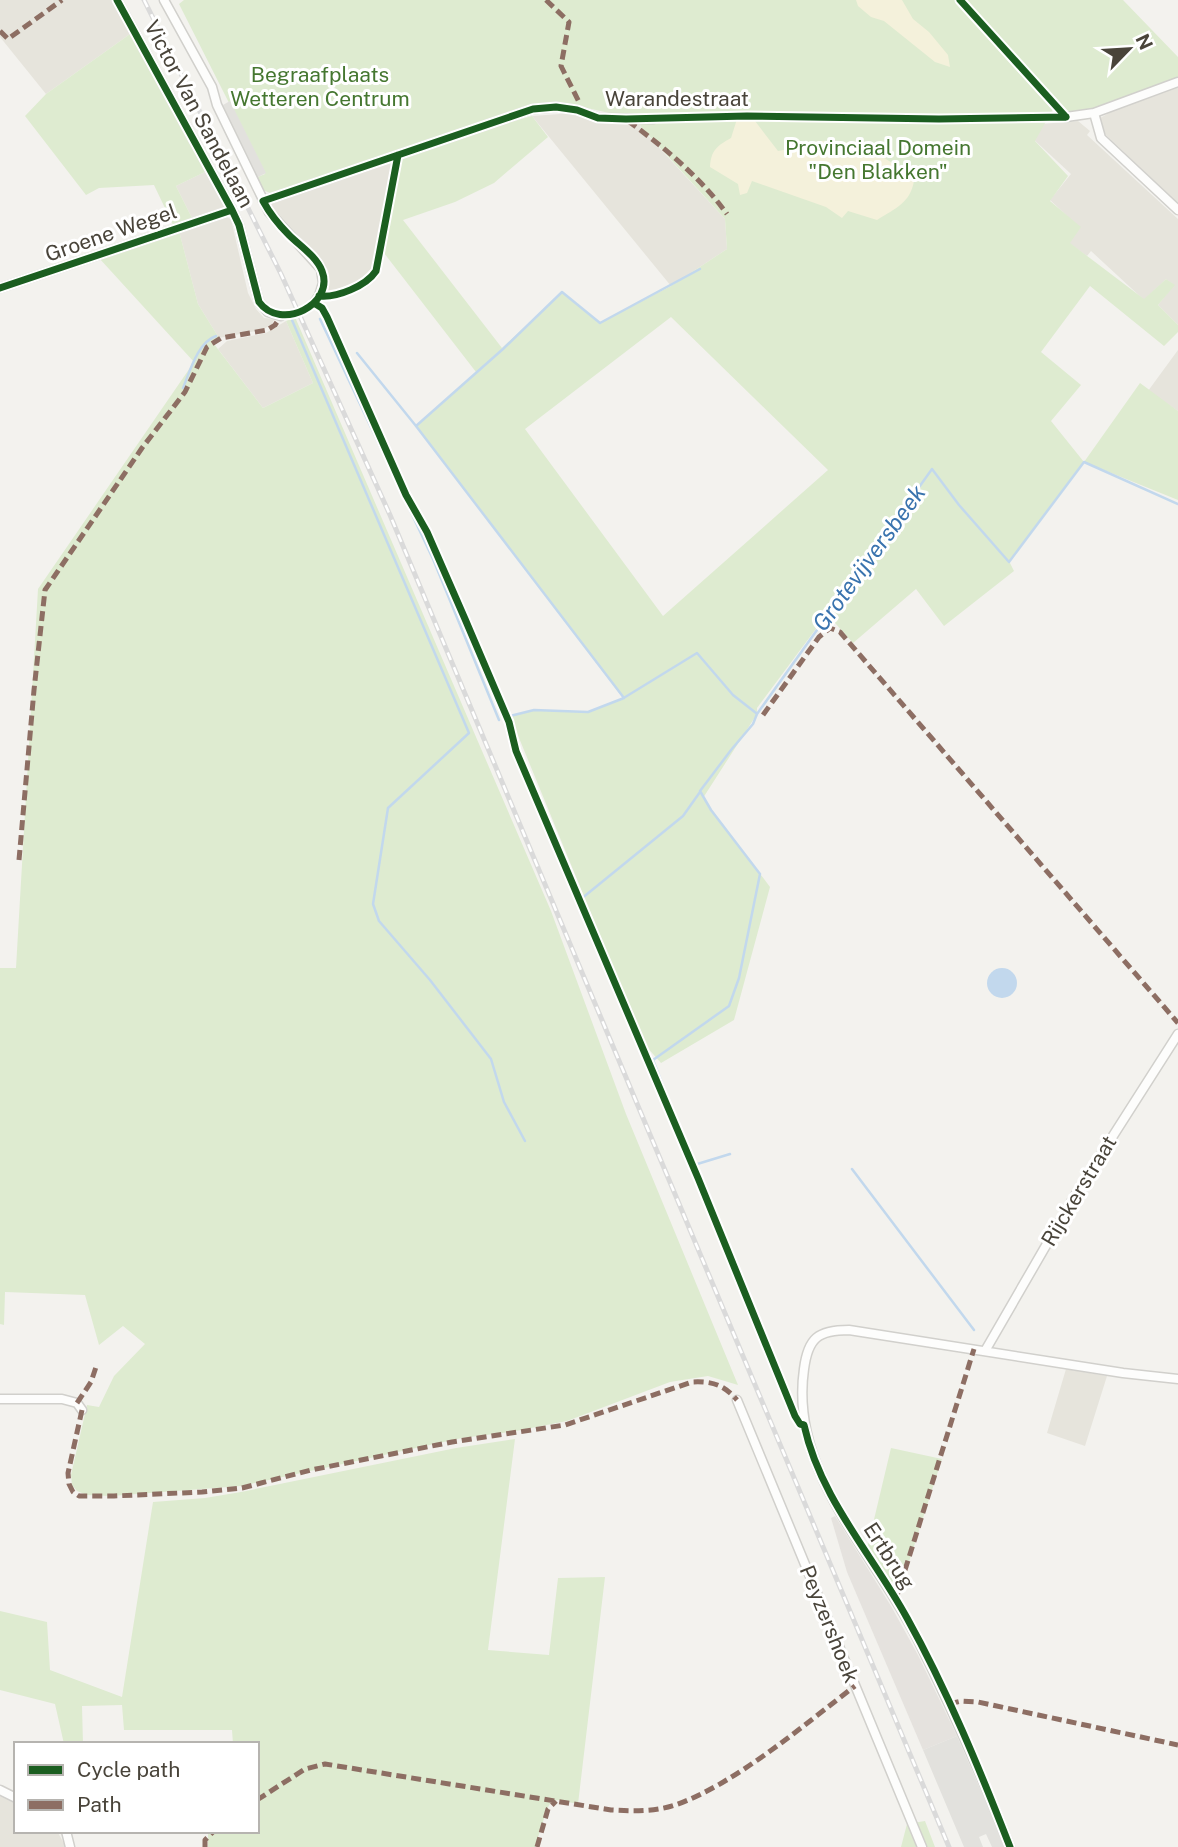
<svg xmlns="http://www.w3.org/2000/svg" width="1178" height="1847" font-family="'Public Sans',sans-serif">
<rect width="100%" height="100%" fill="#f3f2ee"/>
<path fill="#e6e4dc" d="M0,0H111L130,34L46,94L0,37Z
M1178,87V204L1102,131L1100,118L1111,112Z
M574,113L639,116L641,128L725,219L727,249L671,286L532,116Z
M1078,121L1090,131L1087,135L1178,219V325L1158,305L1174,285L1166,279L1144,300L1091,251L1087,256L1069,243L1079,227L1050,200L1071,174L1031,137L1041,124Z
M394,160L373,267L358,281L326,294L325,266L309,246L279,218L272,207V201Z
M207,171L228,210L194,222L176,186Z
M223,216L231,219L248,293L256,309L264,318L275,319L271,325L262,330L219,338L198,304L179,231Z
M286,321L313,383L263,408L218,349L227,341L266,333Z
M1178,350V411L1148,391Z
M1066,1369L1107,1376L1085,1446L1047,1433Z
M0,1796L16,1804V1831H57L66,1847H0Z"/>
<path fill="#e5e2de" d="M835,1516L891,1606L918,1655L957,1736L923,1750L847,1572L831,1518Z"/>
<path fill="#deebd0" fill-rule="evenodd" d="M184,0H1123L1178,57V78L1088,113L1053,109L1035,141L1068,176L1050,201L1081,227L1070,243L1144,299L1166,279L1175,285L1158,305L1178,325V332L1164,346L1090,286L1041,352L1081,385L1051,421L1084,462L1140,383L1178,411V500L1084,462L1009,561L1014,571L944,626L916,589L853,643L827,614L757,708V714L703,798L770,887L734,1020L661,1063L645,1045L510,716L534,710L588,712L623,698L416,426L476,372L384,253L400,158L450,139L532,116L548,137L494,183L455,202L403,220L502,348L562,292L600,323L671,286L727,249L725,219L642,128L636,119L587,108L531,106L495,120L270,193L260,189L255,178L265,174L179,4ZM671,317L828,470L663,616L525,429Z
M130,34L207,171L176,186L194,222L174,227L154,185L99,188L86,195L25,116L46,94Z
M179,231L198,304L219,338L214,344L263,408L313,383L286,321L295,317L551,911L626,1114L738,1385L708,1376L670,1382L567,1421L511,1432L462,1438L241,1486L111,1496L87,1495L77,1491L72,1485L71,1475L87,1405L99,1407L114,1376L145,1344L123,1326L99,1345L85,1295L5,1292L4,1325L0,1324V968H16L38,589L194,362L99,258Z
M515,1439L488,1650L549,1655L558,1578L605,1577L578,1804L558,1800L551,1802L547,1809L535,1847H208V1831H257V1744H233L232,1730H124L122,1705L82,1706L83,1744H64L55,1704L0,1690V1611L47,1622L50,1670L122,1697L153,1502L205,1498L241,1492L456,1448Z
M891,1448L942,1459L898,1596L867,1549Z
M925,1821L935,1847H901L907,1824Z"/>
<path fill="#f4f1db" d="M856,0H902L913,19L929,32L948,55L950,67L935,62L884,21L871,17L858,6Z
M738,116L755,121L778,151C792,149 807,142 821,141C856,138 889,157 914,181C910,203 896,208 877,220L848,211L842,218L826,207L752,181L747,193L740,195L738,184L710,167C711,150 717,146 731,138Z"/>
<path fill="#e2e1dd" d="M230,101L266,173L256,178L223,105Z
M957,1736L999,1832L1005,1847H992L986,1834L979,1837L983,1847H964L923,1750Z"/>
<path fill="#c2d8ed" d="M987 983a15 15 0 1 1 30 0a15 15 0 1 1-30 0Z"/>
<g fill="none" stroke-linecap="round" stroke-linejoin="round">
<path stroke="#c2d8ed" stroke-width="2.5" d="M320,319L433,559L499,720
M292,320L469,733L388,808L373,904L379,921L430,980L491,1059L504,1102L525,1141
M357,353L416,426
M183,388C190,371 198,342 216,336
M622,699L697,653L733,695L756,713
M510,716L534,710L588,712L624,698L416,426L503,349L562,292L600,323L700,269
M581,899L683,816L700,792
M730,1154L694,1165L653,1060L729,1006L739,978L760,874L711,810L700,791L731,750L753,724L757,714L932,469L959,505L1009,562L1084,462L1178,504
M852,1169L974,1330"/>
<g stroke="#d1d0cc" stroke-width="11">
<path id="minor" d="M117,0L232,210L239,225L259,302L268,312L281,316
M164,0L212,87L217,105L269,212L321,269L323,283L319,296L314,303
M1094,113L1101,138L1178,210
M1066,117L1094,113L1178,82
M263,201L533,109L556,107L577,110L598,118L653,119
M0,288L232,210
M985,1351L1074,1197L1178,1034
M0,1399H62L77,1403L82,1410
M737,1400L922,1847
M0,1790L16,1798
M66,1831L70,1847
M1010,1847C982,1776 951,1706 917,1638C874,1551 789,1473 804,1369C808,1338 818,1330 849,1330L1123,1373L1178,1379"/>
</g>
<use href="#minor" stroke="#fdfdfc" stroke-width="8"/>
<g stroke="#dadada" stroke-width="5">
<path id="rail" d="M144,0L281,274L390,515L949,1847"/>
</g>
<use href="#rail" stroke="#fff" stroke-width="2.5" stroke-dasharray="8" stroke-linecap="butt"/>
<path stroke="#8d6e63" stroke-width="5" stroke-dasharray="10 5" stroke-linecap="butt" d="M546,0L569,22L561,66L579,102
M0,31L8,39L62,0
M628,121C664,147 701,178 727,214
M763,715L819,637L830,628L840,632L1178,1023
M19,860L34,690L45,590L142,448L185,392L207,347L221,338L267,330L275,325L281,316
M77,1403L91,1382L97,1364
M82,1410L68,1473L69,1484L73,1492L79,1496H114L202,1492L242,1488L311,1470L452,1442L565,1425L692,1382C713,1381 724,1385 737,1400
M896,1599L974,1349
M949,1704L961,1701L978,1702L1178,1745
M257,1800L305,1769L325,1764L611,1810C633,1811 654,1812 675,1805C734,1785 805,1724 855,1686
M205,1847V1840L214,1831
M537,1847L548,1809L556,1801"/>
<g stroke="#fff" stroke-width="11">
<path id="cycleway" d="M117,0L232,210L239,225L259,302C281,332 335,304 322,271C316,256 300,246 289,235C279,225 270,214 263,201L533,109L556,107L577,110L598,118L626,119L747,116L939,119L1066,117
M960,0L1066,117
M0,288L232,210
M319,296C337,298 366,286 376,271L398,155
M314,303L322,308L327,317L406,495L427,532L465,619L509,722L516,751L698,1178L795,1416L800,1424L804,1425C820,1498 872,1554 907,1618C947,1690 980,1770 1010,1847"/>
</g>
<use href="#cycleway" stroke="#1b5e20" stroke-width="7"/>
</g>
<g text-anchor="middle" stroke-width="6" stroke-linejoin="round" paint-order="stroke">
<g font-size="21" fill="#457730" stroke="#fff">
<text x="320" y="82">Begraafplaats<tspan x="320" dy="24">Wetteren Centrum</tspan></text>
<text x="878" y="155">Provinciaal Domein<tspan x="878" dy="24">"Den Blakken"</tspan></text>
</g>
<g font-size="21" fill="#49443a" stroke="#fff">
<text x="677" y="106">Warandestraat</text>
<text transform="translate(199 114) rotate(62)" y="7">Victor Van Sandelaan</text>
<text transform="translate(111 233) rotate(-19)" y="7">Groene Wegel</text>
<text transform="translate(1079 1191) rotate(-59)" y="7">Rijckerstraat</text>
<text transform="translate(889 1556) rotate(57)" y="7">Ertbrug</text>
<text transform="translate(829 1624) rotate(68)" y="7">Peyzershoek</text>
</g>
<g font-size="23" font-style="italic" fill="#3973ae" stroke="#fff">
<text transform="translate(869 558) rotate(-54)" y="8">Grotevijversbeek</text>
</g>
</g>
<rect x="14" y="1742" width="245" height="91" fill="#ffffff" stroke="#b6b4b0" stroke-width="2"/>
<rect x="28" y="1765" width="35" height="10" fill="#1b5e20" stroke="#b6b4b0" stroke-width="2"/>
<text x="77" y="1777" font-size="21" fill="#49443a">Cycle path</text>
<rect x="28" y="1800" width="35" height="10" fill="#8d6e63" stroke="#b6b4b0" stroke-width="2"/>
<text x="77" y="1812" font-size="21" fill="#49443a">Path</text>
<g transform="translate(1129 49) rotate(65)" stroke="#ffffff" stroke-width="5" paint-order="stroke">
<path d="M0-5L12 26L0 18L-12 26Z" fill="#49443a"/>
<text y="-10" font-size="19" font-weight="bold" text-anchor="middle" fill="#49443a">N</text>
</g>
</svg>
